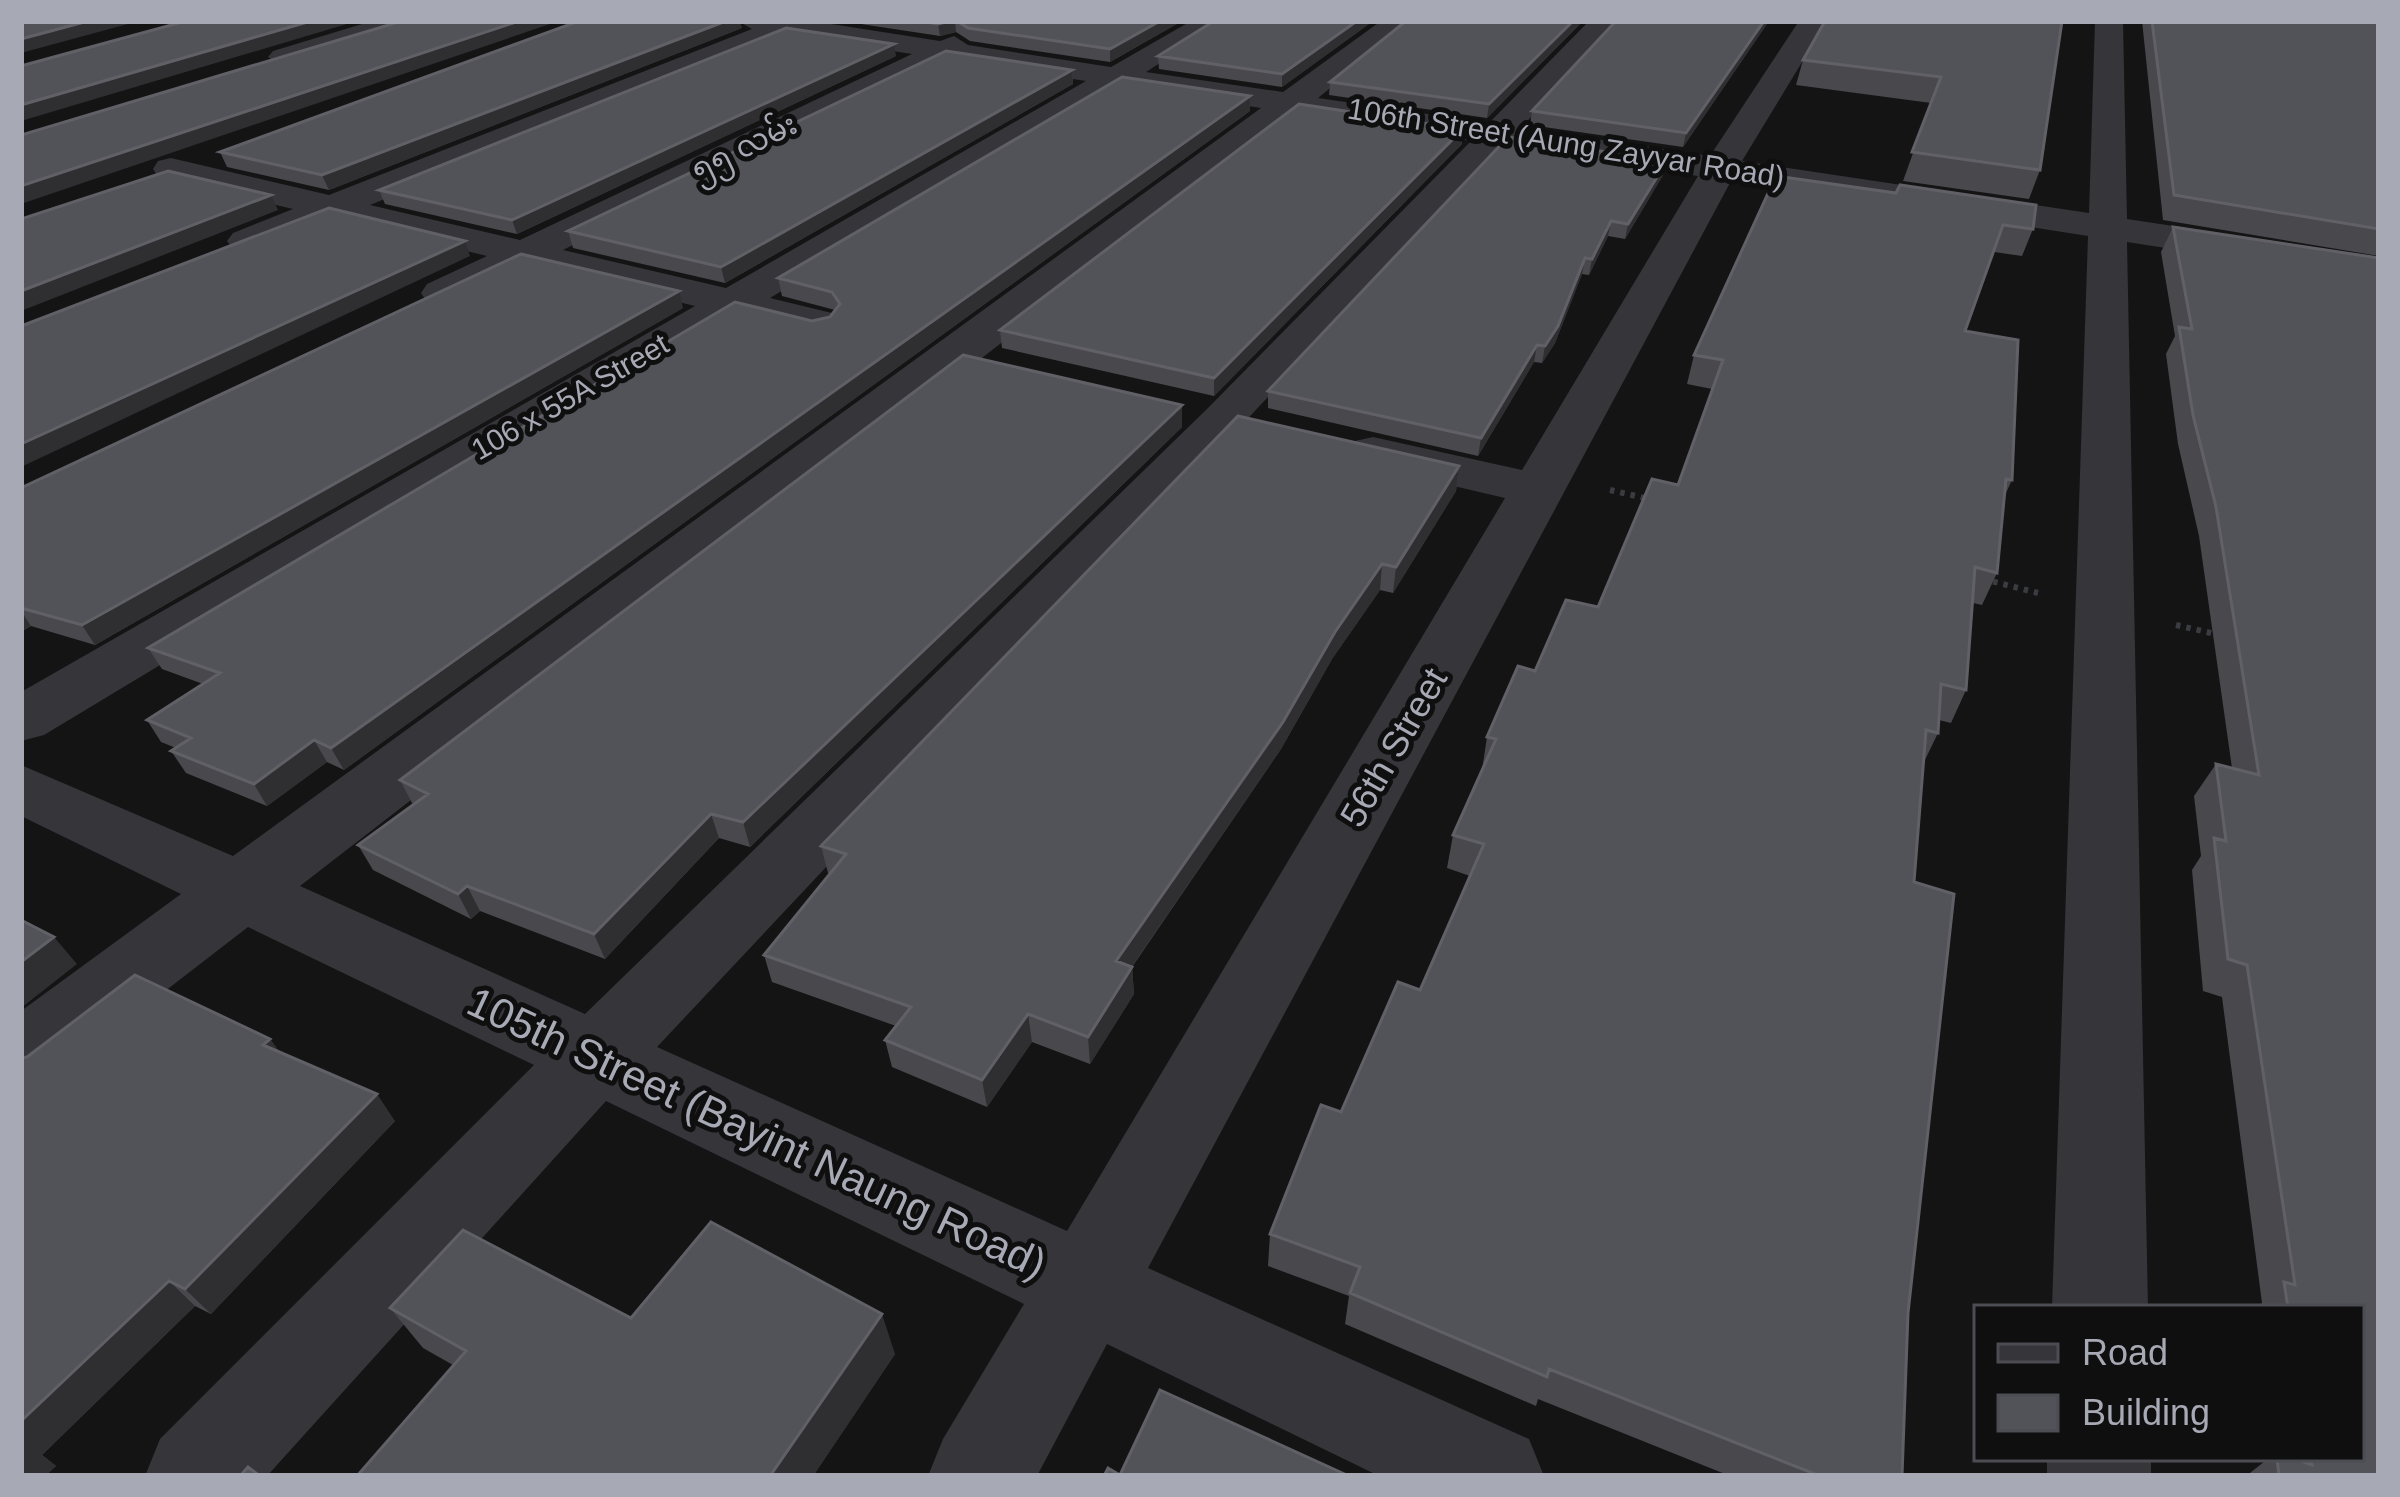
<svg xmlns="http://www.w3.org/2000/svg" width="2400" height="1497" font-family="Helvetica,'Noto Sans Myanmar',sans-serif">
<rect width="100%" height="100%" fill="#141415"/>
<g fill="none" stroke-linecap="round" stroke-linejoin="round">
<path stroke="#3b3c41" stroke-width="6" stroke-dasharray="4.5 6" stroke-linecap="butt" d="M1610,490L1653,500
M1983,579L2038,593
M2176,625L2220,635"/>
<path fill="#35353a" fill-rule="evenodd" d="M372,21H416L412,27L283,66L268,57L273,51Z
M738,21H812L940,41L954,36L968,45L1111,67L1191,21H1225L1146,72L1283,92L1381,21H1413L1318,98L1489,123L1589,21H1619L1521,128L1710,156L1799,21H1827L1742,161L2089,213L2095,21H2123L2127,219L2379,257V281L2127,242L2148,1308H2052L2088,236L1731,181L1148,1268L1529,1439L1544,1476H1379L1107,1344L1037,1476H928L943,1439L1024,1304L606,1101L267,1476H145L160,1439L534,1065L248,927L50,1080L21,1090V1011L181,894L21,816V765L233,856L1261,108L1122,87L770,298L832,313L839,322L832,331L817,335L739,316L44,735L21,741V692L695,306L530,266L457,302H427L421,293L427,284L487,256L335,219L261,249H233L227,241L233,233L293,209L158,177L153,169L158,161L171,158L329,195L752,29ZM788,35L912,54L520,240L370,205ZM947,60L1086,81L726,288L563,250ZM1297,114L1471,141L1208,408L585,1014L300,886ZM1504,146L1698,176L1522,470L1373,437L1355,441L1348,452L1355,463L1505,498L1067,1231L657,1047Z
M2047,1458H2151V1476H2047Z"/>
</g>
<path fill="#48484d" d="M841,21H1182L1110,62L970,41L956,32L940,36Z
M1214,21H1373L1282,87L1159,69L1158,56Z
M1583,21L1487,118L1329,95L1330,82Z
M1616,21H1769L1683,147L1530,125L1532,111Z
M2062,21L2040,170L2029,199L1903,181L1931,103L1796,85L1803,60Z
M2142,21H2379V256L2163,220Z
M742,28L329,190L227,167L220,152Z
M896,56L517,234L385,204L379,190Z
M1072,70L1073,84L725,283L573,248L568,231Z
M1250,111L344,770L327,762L267,806L186,773L171,751L176,748L161,742L147,720L203,684L162,669L148,648L812,321L830,317L835,310L782,296L778,278Z
M1462,144L1214,396L1002,348L1000,330Z
M1663,175L1625,239L1608,236L1589,275L1582,274L1555,343L1542,363L1534,362L1478,456L1268,408V391Z
M1776,176L2033,229L2022,256L1994,252L1965,331L2012,480L2005,495L1997,573L1982,605L1973,603L1966,690L1951,723L1939,720L1938,733L1924,762L1914,882L1908,1313L1902,1476H1730L1538,1399L1536,1406L1345,1324L1349,1296L1268,1266L1270,1234L1341,1112L1420,990L1470,876L1447,868L1453,835L1482,770L1487,737L1535,671L1598,607L1678,485L1712,389L1687,384L1694,355Z
M2173,227L2379,258V1476H2246L2269,1458H2361V1308H2256L2262,1303L2222,997L2203,991L2192,870L2201,856L2194,796L2216,764L2232,768L2199,536L2178,444L2166,354L2175,336L2161,252Z
M683,308L95,645L31,626L21,632V488Z
M1182,405V427L750,847L719,838L605,959L480,911L471,919L373,870L358,845L413,805L400,780Z
M1459,466L1456,491L1393,593L1380,590L1332,659L1281,749L1132,967L1134,994L1090,1064L1032,1042L987,1107L892,1067L885,1040L896,1026L772,982L764,955L830,874L828,873L821,846Z
M270,1039L280,1053L395,1121L211,1314L195,1306L42,1455L56,1466L45,1476H21Z
M390,1308L895,1354L813,1476H357L453,1365L423,1348Z"/>
<path fill="#2f2f32" d="M88,21H139L21,53V39Z
M311,21H357L21,121V105Z
M519,21H559L21,204V186Z
M726,21H740L742,28L329,190L322,175Z
M950,21H955L956,32L940,36L938,24Z
M1160,21H1182L1110,62V49Z
M1357,21H1373L1282,87V74Z
M1573,21H1583L1487,118L1489,104Z
M1764,21H1769L1683,147L1686,133Z
M894,44L896,56L517,234L512,220Z
M1072,70L1073,84L725,283L721,267Z
M1250,96V111L344,770L331,748Z
M1463,129L1462,144L1214,396V378Z
M1667,161L1663,175L1625,239L1628,224Z
M271,195L278,210L21,311V291Z
M1611,221L1608,236L1589,275L1592,259Z
M465,241L470,256L21,467V444Z
M1585,258L1582,274L1555,343L1542,363L1545,346Z
M679,291L683,308L95,645L82,625Z
M1537,345L1534,362L1478,456L1481,438Z
M1182,405V427L750,847L743,822Z
M1459,466L1456,491L1393,593L1396,567Z
M1382,564L1380,590L1332,659L1281,749L1117,988L1116,961Z
M21,611L31,626L21,632Z
M314,740L327,762L267,806L254,784Z
M711,814L719,838L605,959L594,934Z
M467,886L480,911L471,919L458,894Z
M54,937L77,964L21,1008V962Z
M1132,967L1134,994L1090,1064L1088,1037Z
M1028,1014L1032,1042L987,1107L982,1080Z
M270,1039L290,1066L263,1045Z
M377,1094L395,1121L211,1314L185,1289Z
M169,1281L195,1306L42,1455L56,1466L45,1476H21V1421Z
M882,1314L895,1354L813,1476H770Z"/>
<path fill="#525358" stroke="#606066" stroke-width="3" d="M21,21H88L21,39Z
M186,21H311L21,105V66Z
M402,21H519L21,186V135Z
M579,21H726L322,175L220,152Z
M919,21H950L938,24Z
M957,21H1160L1110,49L968,28Z
M1214,21H1357L1282,74L1158,56Z
M1406,21H1573L1489,104L1330,82Z
M1616,21H1764L1686,133L1532,111Z
M1825,21H2062L2040,170L1912,152L1941,77L1803,60Z
M2152,21H2379V229L2174,195Z
M786,28L894,44L512,220L379,190Z
M946,51L1072,70L721,267L568,231Z
M1122,77L1250,96L331,748L314,740L254,784L171,751L191,738L147,720L220,673L148,648L735,302L812,321L830,317L840,304L832,292L778,278Z
M1299,104L1463,129L1214,378L1000,330Z
M1508,137L1667,161L1628,224L1611,221L1592,259L1585,258L1558,326L1545,346L1537,345L1481,438L1268,391Z
M168,171L271,195L21,291V219Z
M1776,176L1896,193L1900,185L2036,205L2033,229L2003,225L1965,331L2018,340L2012,480L2006,479L1997,573L1975,567L1966,690L1941,684L1938,733L1926,730L1914,882L1954,894L1908,1313L1902,1476H1820L1549,1369L1547,1377L1350,1293L1360,1267L1270,1234L1321,1105L1341,1112L1398,982L1420,990L1484,844L1453,835L1496,739L1487,737L1518,666L1535,671L1566,600L1598,607L1652,479L1678,485L1723,360L1694,355Z
M329,208L465,241L21,444V326Z
M2173,227L2379,258V1476H2279L2277,1458H2292L2312,1465L2310,1458H2361V1308H2288L2284,1282L2295,1285L2247,965L2228,959L2214,838L2226,841L2216,764L2259,775L2216,507L2193,415L2179,327L2192,329Z
M521,254L679,291L82,625L21,608V488Z
M963,355L1182,405L743,822L711,814L594,934L467,886L458,894L358,845L428,794L400,780Z
M1238,416L1459,466L1396,567L1382,564L1335,632L1283,722L1116,961L1132,967L1088,1037L1028,1014L982,1080L885,1040L911,1007L764,955L846,854L821,846Z
M21,920L54,937L21,962Z
M135,975L270,1039L263,1045L377,1094L185,1289L169,1281L21,1421V1058L27,1057Z
M711,1222L882,1314L770,1476H357L466,1351L390,1308L463,1230L631,1318Z
M1160,1390L1349,1476H1104L1108,1468L1120,1475Z
M248,1467L260,1476H240Z"/>
<g text-anchor="middle" stroke-width="10" stroke-linejoin="round" paint-order="stroke">
<g font-size="30" fill="#a7a9b4" stroke="#0f0f10">
<text transform="translate(1566 143) rotate(9)" y="10">106th Street (Aung Zayyar Road)</text>
<text transform="translate(744 147) rotate(-26)" y="10">၅၅ လမ်း</text>
<text transform="translate(570 397) rotate(-30)" y="10">106 x 55A Street</text>
</g>
<g font-size="36" fill="#a7a9b4" stroke="#0f0f10">
<text transform="translate(1393 747) rotate(-60)" y="13">56th Street</text>
</g>
<g font-size="42" fill="#a7a9b4" stroke="#0f0f10">
<text transform="translate(757 1132) rotate(25)" y="15">105th Street (Bayint Naung Road)</text>
</g>
</g>
<rect width="2400" height="1497" fill="none" stroke="#a7a9b4" stroke-width="48"/>
<rect x="1974" y="1305" width="390" height="156" fill="#0f0f10" stroke="#4c4d52" stroke-width="3"/>
<rect x="1998" y="1344" width="60" height="18" fill="#35353a" stroke="#4c4d52" stroke-width="3"/>
<text x="2082" y="1365" font-size="36" fill="#a7a9b4">Road</text>
<rect x="1998" y="1395" width="60" height="36" fill="#525358" stroke="#4c4d52" stroke-width="3"/>
<text x="2082" y="1425" font-size="36" fill="#a7a9b4">Building</text>
</svg>
